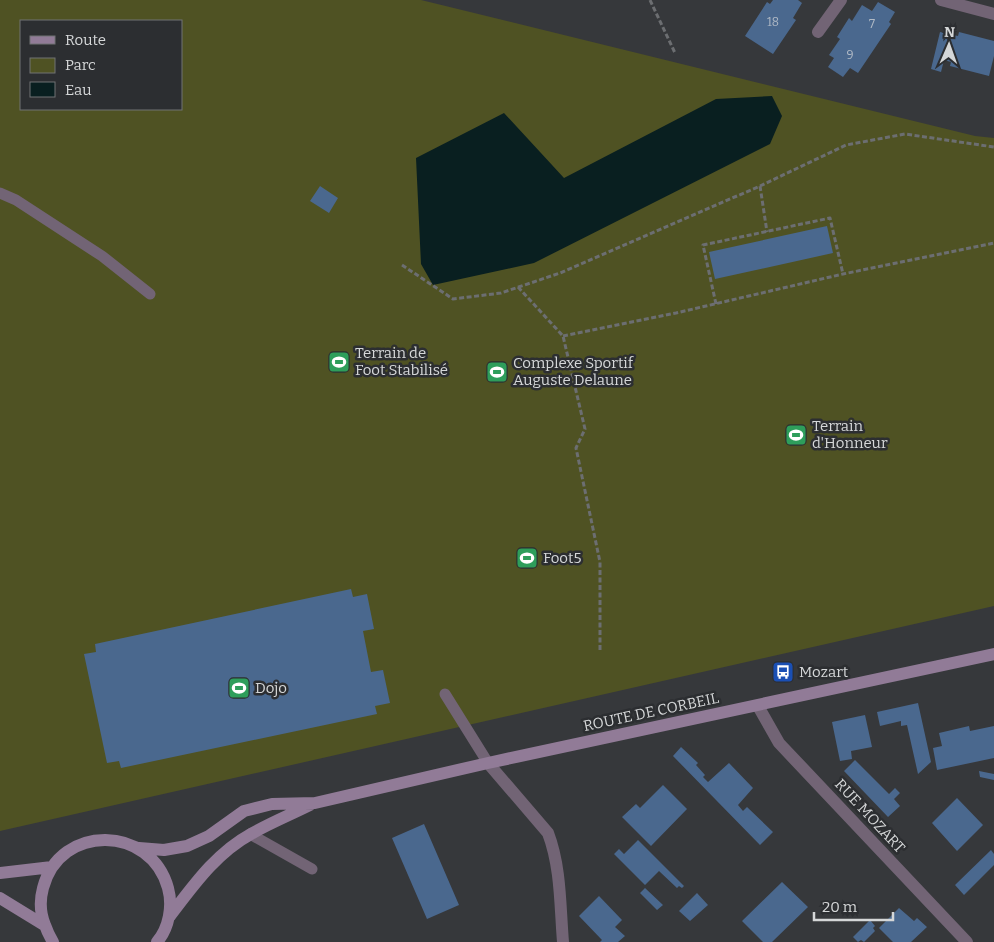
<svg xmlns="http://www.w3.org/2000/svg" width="994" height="942" font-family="Bitter,serif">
<rect width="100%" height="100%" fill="#36383b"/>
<path fill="#4f5223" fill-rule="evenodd" d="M0,0H421L975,136L994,138V606L0,831ZM21,21H181V109H21Z"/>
<path fill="#091f20" d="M772,96L782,116L770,144L534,263L433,285L421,264L416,158L504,113L564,178L716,99Z"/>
<path fill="#4a688e" d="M773,0H798L802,3L793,18L796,20L773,54L745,36L767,2L770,4Z
M878,2L895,12L889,22L891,24L858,73L850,68L843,77L828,67L834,58L829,55L840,39L837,37L849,18L852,21L862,5L872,11Z
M940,32L958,36L959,32L994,41V56L989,76L950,66L951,62L944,60L941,72L931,69Z
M320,186L338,198L329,213L310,201Z
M827,226L833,253L715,279L709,252Z
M351,589L353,597L367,594L374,629L363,631L371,672L383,670L390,703L375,706L377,714L121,768L119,761L107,763L84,654L96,652L95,644Z
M918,703L931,762L918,774L907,725L901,726V721L880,726L877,712Z
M865,715L872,747L851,751L852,759L840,761L832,722Z
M969,726L970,731L994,726V758L937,770L933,748L942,746L939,733Z
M681,747L698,763L696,765L705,775L703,777L708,782L729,763L753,788L738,805L743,811L747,807L773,832L760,845L673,756Z
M855,760L889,794L895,788L900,793L894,799L900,806L888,817L844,771Z
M979,771L994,774V780L980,777Z
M663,785L687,809L651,846L622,817L636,804L640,808Z
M957,798L983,825L957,851L932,823Z
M424,824L459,905L427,919L392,838Z
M638,840L684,886L682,888L679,886L677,888L659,871L645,885L614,854L619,849L624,854Z
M991,850L994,854V865L964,895L955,885Z
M782,882L808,907L772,942H763L742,921Z
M645,888L663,905L657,910L640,893Z
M697,893L708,905L690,921L679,911Z
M599,896L622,920L615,927L625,936L618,942H600L602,940L579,916Z
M899,908L914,921L917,918L927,927L911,942H893L879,928Z
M870,920L875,926L873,928L875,931L864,942L861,940L858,942L853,937Z"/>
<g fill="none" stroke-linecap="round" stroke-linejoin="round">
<path stroke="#6c6e71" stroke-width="3" stroke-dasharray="5 2.5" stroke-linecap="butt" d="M650,0L675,53
M760,186L767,232
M402,265L453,299L501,293L560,273L760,186L846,145L905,134L994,147
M518,287L563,336L585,429L576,448L600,562V651
M716,304L703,245L830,218L843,274
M563,336L676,313L843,274L994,243"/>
<path stroke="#726475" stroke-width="11" d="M0,193L16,200L102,256L150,294
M445,694L488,763
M250,834L312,869"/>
<path stroke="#726475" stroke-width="12" d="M941,0L994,14
M818,32L841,0
M758,706L779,743L967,942
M488,763L548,833C561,867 560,906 563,942"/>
<path stroke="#917b97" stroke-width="12" d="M139,848L164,850L187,846L209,836L244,811L272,804L315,803L488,763L994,654
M0,873L52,867
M0,898L44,925
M170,916C193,886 216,853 251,834C270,823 290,815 310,805
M53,942C50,937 47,931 45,925C40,913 40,899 43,888C60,823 151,825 168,888C173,906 169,928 157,942"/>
</g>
<defs>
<g id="stadium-square" transform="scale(1.125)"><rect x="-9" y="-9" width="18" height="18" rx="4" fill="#2e9e5b" stroke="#2c2e31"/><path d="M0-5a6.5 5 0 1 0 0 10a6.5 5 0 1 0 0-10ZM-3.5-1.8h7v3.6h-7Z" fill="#fff"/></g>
<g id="bus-square" transform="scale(1.125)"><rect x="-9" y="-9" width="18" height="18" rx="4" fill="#1a4fb4" stroke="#2c2e31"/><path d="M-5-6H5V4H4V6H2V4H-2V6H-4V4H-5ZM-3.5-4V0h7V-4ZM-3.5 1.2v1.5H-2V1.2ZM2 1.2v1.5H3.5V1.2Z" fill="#fff"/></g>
</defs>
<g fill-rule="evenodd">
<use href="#stadium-square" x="339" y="362"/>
<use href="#stadium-square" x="497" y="372"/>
<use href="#stadium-square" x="796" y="435"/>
<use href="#stadium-square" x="527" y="558"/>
<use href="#bus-square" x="783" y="672"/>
<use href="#stadium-square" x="239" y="688"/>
</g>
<g text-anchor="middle" stroke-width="5" stroke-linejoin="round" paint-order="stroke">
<g font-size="12" fill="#b2bbc6">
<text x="773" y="26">18</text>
<text x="872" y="28">7</text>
<text x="850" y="59">9</text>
</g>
<g font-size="15" fill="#d5d7d8" stroke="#2c2e31" text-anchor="start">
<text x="355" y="358">Terrain de<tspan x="355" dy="17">Foot Stabilisé</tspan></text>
<text x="513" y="368">Complexe Sportif<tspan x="513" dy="17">Auguste Delaune</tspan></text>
<text x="812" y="431">Terrain<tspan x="812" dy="17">d'Honneur</tspan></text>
<text x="543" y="563">Foot5</text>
<text x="799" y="677">Mozart</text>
<text x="255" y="693">Dojo</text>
</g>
<g font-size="15" fill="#d5d7d8" stroke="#2c2e31">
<text transform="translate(651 712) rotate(-12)" y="5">ROUTE DE CORBEIL</text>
<text transform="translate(870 816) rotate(47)" y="5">RUE MOZART</text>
</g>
</g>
<rect x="20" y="20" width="162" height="90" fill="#2c2e31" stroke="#707274"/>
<rect x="30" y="36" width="25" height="8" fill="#917b97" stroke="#707274"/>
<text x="65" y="45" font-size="15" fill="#d5d7d8">Route</text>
<rect x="30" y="58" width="25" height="15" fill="#4f5223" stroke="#707274"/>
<text x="65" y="70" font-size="15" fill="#d5d7d8">Parc</text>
<rect x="30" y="82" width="25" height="15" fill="#091f20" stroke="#707274"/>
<text x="65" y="95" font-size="15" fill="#d5d7d8">Eau</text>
<g transform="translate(949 45) rotate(2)" stroke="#2c2e31" stroke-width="4" paint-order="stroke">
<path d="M0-4L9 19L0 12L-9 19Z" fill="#d5d7d8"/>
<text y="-8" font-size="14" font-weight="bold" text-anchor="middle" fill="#d5d7d8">N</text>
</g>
<path d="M814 912v8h79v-8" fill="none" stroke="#d5d7d8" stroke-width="2.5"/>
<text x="822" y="912" font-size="15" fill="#d5d7d8" stroke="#2c2e31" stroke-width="4" paint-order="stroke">20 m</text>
</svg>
